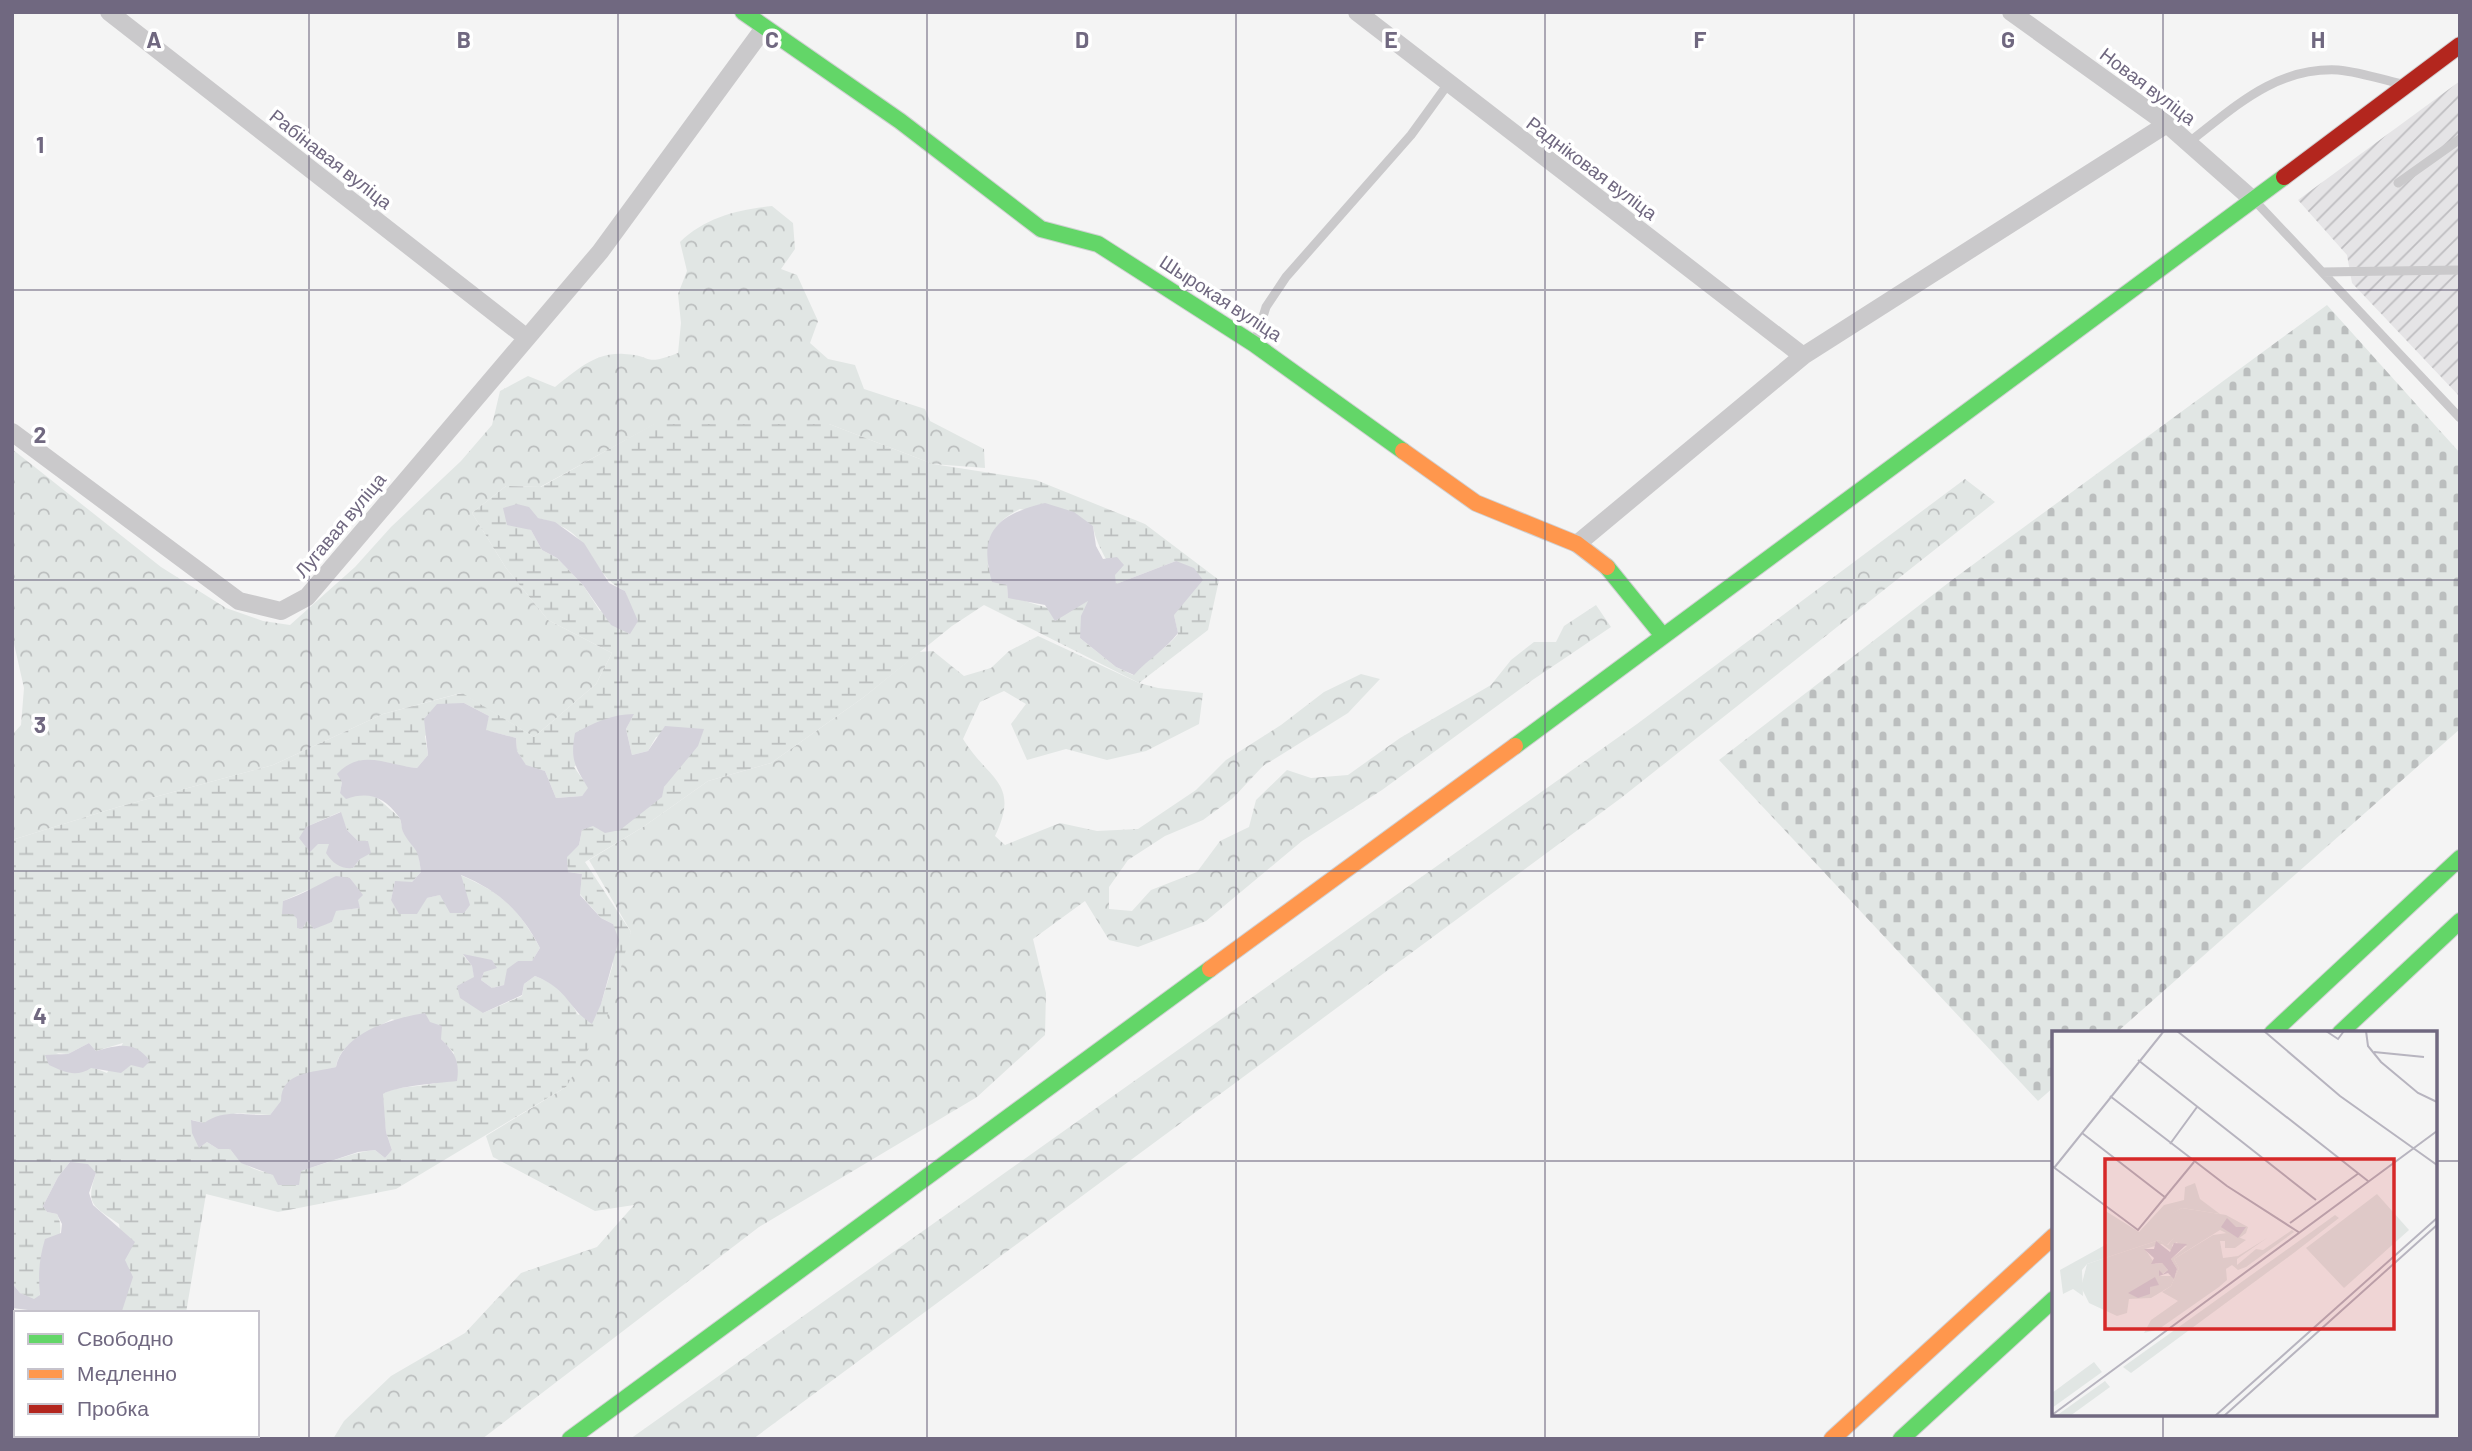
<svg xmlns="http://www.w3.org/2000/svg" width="2472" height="1451" font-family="Barlow,sans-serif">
<defs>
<pattern id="industrial-furrows" width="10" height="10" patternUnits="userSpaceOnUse" patternTransform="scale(1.75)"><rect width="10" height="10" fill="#e5e4e6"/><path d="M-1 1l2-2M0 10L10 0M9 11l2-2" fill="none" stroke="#bebdc0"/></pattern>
<pattern id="forest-crowns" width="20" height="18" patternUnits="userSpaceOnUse" patternTransform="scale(1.75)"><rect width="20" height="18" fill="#e1e6e4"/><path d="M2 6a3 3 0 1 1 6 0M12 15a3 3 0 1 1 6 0" fill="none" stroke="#bbbebe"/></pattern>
<pattern id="wetland-marsh" width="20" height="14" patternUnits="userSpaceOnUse" patternTransform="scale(1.75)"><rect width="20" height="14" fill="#e1e6e4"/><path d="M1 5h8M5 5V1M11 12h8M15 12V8" fill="none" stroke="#bbbebe"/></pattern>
<pattern id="cemetery-stones" width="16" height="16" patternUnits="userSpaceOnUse" patternTransform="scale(1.75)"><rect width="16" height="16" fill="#e1e6e4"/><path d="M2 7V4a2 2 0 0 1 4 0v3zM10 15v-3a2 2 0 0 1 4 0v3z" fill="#bbbebe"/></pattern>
</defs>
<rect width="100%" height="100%" fill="#f4f4f4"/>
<path fill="url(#industrial-furrows)" d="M2460,81V397L2352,283L2347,255L2298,200Z"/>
<path fill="url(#forest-crowns)" d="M772,206L793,223L795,249L781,269L797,275L818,321L810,343L828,359L855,365L864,389L925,409L930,421L984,449L985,468L933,464L829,424H655L540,487L506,486L472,513L506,568L548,620L612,653L596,684L534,737L461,693L383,714L273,765L118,807L12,840V735L21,725L24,688L12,635V449L161,567L226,608L263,621L290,625L355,567L391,527L461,461L492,425L500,391L528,376L555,387C576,371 595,352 624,354C653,355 642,367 678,353L681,323L678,294L687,271L680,242C706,217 737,210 772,206Z
M1965,479L1995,502L1621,798L753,1439H630L1637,724Z
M1596,605L1611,627L1531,681L1382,790L1302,841L1206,921L1138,947L1109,940L1085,901L1033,939L1046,993L1045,1035L977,1097L759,1227L482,1439H333L344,1421L391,1376L465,1333L521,1273L597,1247L634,1205L595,1211L493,1157L486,1136L566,1087L631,932L589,860L643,827L708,781L771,763L864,697L919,652L933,651L964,676L991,668L1009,651L1038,636L1139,683L1158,688L1203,693L1199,724L1146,751L1107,760L1066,749L1027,760L1011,724L1026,704L1004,691L980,702L963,739C988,780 1021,782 995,836L1005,845L1060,823L1097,831L1138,829L1196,790L1226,760L1281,725L1324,692L1361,674L1380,679L1348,713L1263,766L1233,798L1203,820L1165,836L1128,860L1109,887V909L1132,911L1151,890L1197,872L1220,841L1249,827L1256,800L1287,770L1311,778L1348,775L1400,738L1491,685L1511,660L1534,642H1556L1564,626Z"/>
<path fill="url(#wetland-marsh)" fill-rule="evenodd" d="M654,424H829L933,464L1036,480L1145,524L1219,580L1208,630L1139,683L984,605L952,626L864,697L771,763L708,781L643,827L585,862L631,932L606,1020L566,1087L396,1189L278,1212L206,1194L186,1313H107L125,1260L119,1224C93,1206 85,1205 96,1173L70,1162L58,1177L43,1206L47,1212L57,1214C71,1242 37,1266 40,1296L34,1300L20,1293L12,1283V840L118,807L273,765L383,714L462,693L534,737L596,684L612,653L548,620L506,568L472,513L506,486L541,487ZM1020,509L1093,526C1097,551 1114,566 1116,584L1176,561L1174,615L1178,634C1165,650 1147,659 1133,675L1116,667L1080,638L1089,600C1082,604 1075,609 1068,611C1058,614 1022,598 1008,597L1007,585L988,567C990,535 990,525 1020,509ZM537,518C598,531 585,571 625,591L628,600L600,611L583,585L557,558L542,550L531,530L517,525ZM464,703L489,716L485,730L516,738L517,751L526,766L545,771L556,798L582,796L589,788L574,767L633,715L626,729L632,755L648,751L656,737L687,729H703L664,787L582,830L579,845L566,857L568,872L582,874L580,894L601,918L613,924V964L601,1004L578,1015C568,995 556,984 535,976L524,984L522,996L483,1013L472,966L463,955L484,972L481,980L492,988L504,985L518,961H532L540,948C518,908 502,893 460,875L464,889L427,898L391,900L395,882H412L421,872L418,850L403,832L400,818L374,795L340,793L342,782L392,765L417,768L428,755L425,736ZM340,812L347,830L358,841L360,859L353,868L330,844H318L306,827ZM350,878L362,895L357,900L360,908L335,911L332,922C311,929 295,917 283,901L310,889H318L325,882ZM392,1019L441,1039L454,1053L436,1083C418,1088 398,1085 382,1094L386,1132L392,1150L385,1158L375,1150C325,1155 270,1201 230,1149H218L207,1142L200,1147L192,1120L204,1123L237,1113L270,1115C287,1094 310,1073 336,1067C340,1041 371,1031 392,1019ZM89,1043L96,1051L123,1043L107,1073L56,1053L68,1054Z"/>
<path fill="url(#cemetery-stones)" d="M2327,305L2460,453V729L2116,1033H2054V1087L2038,1101L1719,760L1952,580Z"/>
<path fill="#d4d2db" d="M1045,503L1074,512L1093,526L1096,546L1103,559L1117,557L1124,565L1115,575L1116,584L1176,561L1194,568L1203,580L1174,615L1178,633C1165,650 1148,659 1134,675L1116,667L1080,638L1081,616L1088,601L1055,621L1045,605L1008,598L1007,585L992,582C977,531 999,514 1045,503Z
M517,504L529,507L538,518L555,522L584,543L609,583L625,591L638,621L630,634L611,625L583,585L557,558L542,550L531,530L507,525L503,508Z
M464,703L489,716L486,730L516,738L517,751L526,765L545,771L556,798L582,796L588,788C575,766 570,760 575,733C594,723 612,714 634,714L626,729L632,755L648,751L665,726L704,729L698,746L664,787L662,797L620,830L605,833L593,826L582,830L579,845L567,857L568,872L582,874L580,895L601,918L613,924L619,940L601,1004L592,1024C566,1007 570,990 535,976L524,984L522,995L483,1013L460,998L457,986L474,977L472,966L463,954L492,960L497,968L484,972L481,980L492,988L504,985L507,969L518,961H532L540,948C521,911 499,891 461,875L470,905L464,913H450L440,895L427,898L417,914H399L391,900L395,881L412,882L421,872C418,844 414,852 403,832C401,828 402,821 399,817C384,797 369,791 346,799L340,793L342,782L337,774C361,748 386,765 417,768L428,755L424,719L437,704Z
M341,812L347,830L358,841H368L371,853L360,859L353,868C341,869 333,864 326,853L329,844H318L310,852L299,838L306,827Z
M336,876L350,878L363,895L358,900L360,908L336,911L332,922L314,929L307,921L302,929L297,928V919L293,914H282L283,901C303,894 318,885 336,876Z
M425,1013L430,1022L442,1026L441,1039C455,1053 460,1061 457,1081C439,1083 396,1086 383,1094L386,1132L392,1150L385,1158L375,1150L358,1152L301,1171L299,1185H278L273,1175L241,1163L230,1149H218L207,1142L199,1148L192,1133L191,1120L204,1123C225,1108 245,1116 270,1115L281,1101C281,1071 313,1073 336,1067C343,1032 394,1018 425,1013Z
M89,1043L96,1051C119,1045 134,1040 150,1061L143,1068L131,1065L121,1073L91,1068C76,1078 64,1072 49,1065L45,1055L68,1054Z
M70,1162L88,1164L96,1173L89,1193L93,1205L135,1242L125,1260L133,1277L122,1311L52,1313L12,1308V1283L20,1293L34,1299L40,1295C38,1275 39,1259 45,1239L61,1233L62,1224L57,1214L47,1212L43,1206L58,1177Z"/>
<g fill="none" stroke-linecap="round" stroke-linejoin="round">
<g stroke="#d0d0d2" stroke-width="18">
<path id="fast" d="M743,12L900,121L1041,229L1098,244L1254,344L1403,451
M1607,567L1663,636
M1515,746L2284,177
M2272,1033L2460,858
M2340,1033L2460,921
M570,1439L1210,969
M1901,1439L2054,1299"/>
</g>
<g stroke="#d0d0d2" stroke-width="18">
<path id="slow" d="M1403,451L1476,503L1577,544L1607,567
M1210,969L1515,746
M1832,1439L2054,1236"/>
</g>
<g stroke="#d0d0d2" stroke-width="18">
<path id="jam" d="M2284,177L2460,45"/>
</g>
<path stroke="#cac9cb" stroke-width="9" d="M2188,143C2235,107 2275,67 2338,70C2359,72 2381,79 2401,84
M2398,183L2460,139
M2255,201L2460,418
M2322,272L2460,270
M1255,342L1266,307L1286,277L1411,135L1448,84"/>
<path stroke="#cac9cb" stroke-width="18" d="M109,12L527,338
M1357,12L1803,356
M2011,12L2167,124L2253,200
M12,432L239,601L281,611L307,597L600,252L764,28
M1577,544L1803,356L2167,124"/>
<use href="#fast" stroke="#63d668" stroke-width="16"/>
<use href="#slow" stroke="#ff974d" stroke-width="16"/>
<use href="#jam" stroke="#b3261e" stroke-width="16"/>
</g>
<path fill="none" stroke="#706880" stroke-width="2" stroke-opacity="0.55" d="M309,12V1439M618,12V1439M927,12V1439M1236,12V1439M1545,12V1439M1854,12V1439M2163,12V1033M12,290H2460M12,580H2460M12,871H2460M12,1161H2054M2435,1161H2460M2163,1414V1439"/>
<g text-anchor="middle" stroke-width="7" stroke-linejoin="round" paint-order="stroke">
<g font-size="19" fill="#706880" stroke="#fff">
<text transform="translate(2148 86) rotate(37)" y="7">Новая вуліца</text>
<text transform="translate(331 159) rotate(38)" y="7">Рабінавая вуліца</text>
<text transform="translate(1592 168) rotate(37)" y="7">Радніковая вуліца</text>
<text transform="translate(1221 298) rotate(33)" y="7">Шырокая вуліца</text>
<text transform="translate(340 525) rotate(-50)" y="7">Лугавая вуліца</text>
</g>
</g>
<g transform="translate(2052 1031)">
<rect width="385" height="385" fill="#f4f4f4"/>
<path d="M143,152L148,168L168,183L130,177L116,185L125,204L115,214L107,209L35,233L30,239L31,265L21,258L11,263L8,239L55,213L52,179L87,201L112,174L132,169L133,156ZM283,184L287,187L243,221L79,342L71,336ZM240,199L242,201L194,236L186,239L180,234L174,238L175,249L167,256L107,298L92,302L99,289L126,270L110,261L119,255L127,237L122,228L161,204L175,202L194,209L183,217H173V210H168L171,227L186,225L215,207L185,228V234L204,218L211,219ZM42,331L50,341L0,377V362ZM53,350L58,356L18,385H4Z" fill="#e1e6e4"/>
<path d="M130,177L174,184L196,196L194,202L186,208L168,199L122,228L127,237L119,255L99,267L77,268L75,282L65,285L37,272L29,256L35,233L107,209L116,214L124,204L108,188ZM125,211L127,216L135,215L119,228L125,238L123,245H107L116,239L110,232L103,233L93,218L110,213L121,221L120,214Z" fill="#e1e6e4" fill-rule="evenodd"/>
<path d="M325,163L357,199L292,257L254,217Z" fill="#e1e6e4"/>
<path d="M175,187L184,196H194L186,207L169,196ZM104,210L118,221L122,212L135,213L119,228L125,238L122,248L116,242L107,245V239L111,243L116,239L110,232L99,233L102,227L92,218H102ZM103,246L107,254L98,256V263L86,267L76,262Z" fill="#d4d2db"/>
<path fill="none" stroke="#b7b4bf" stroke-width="2" d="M125,0L316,150M212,0L288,65L385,134M274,0L286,8L292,0M314,0L316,15L329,31L366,62L385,71M322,21L372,26M86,29L264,169M58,65L175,155L248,202M30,102L114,167M118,113L145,76M0,135L86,199L142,131M2,137L112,0M238,192L307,142M0,384L385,100M163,385L385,187M172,385L385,194"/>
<path fill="#d62828" fill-opacity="0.15" stroke="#d62828" stroke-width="3.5" d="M53,128H342V298H53Z"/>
<rect width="385" height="385" fill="none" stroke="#706880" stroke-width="3.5"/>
</g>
<g font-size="23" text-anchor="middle" font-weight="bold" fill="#706880" stroke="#fff" stroke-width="7" stroke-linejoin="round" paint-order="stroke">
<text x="154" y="48">A</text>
<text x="464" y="48">B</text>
<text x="772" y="48">C</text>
<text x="1082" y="48">D</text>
<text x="1391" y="48">E</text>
<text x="1700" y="48">F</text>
<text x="2008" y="48">G</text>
<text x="2318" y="48">H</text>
<text x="40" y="153">1</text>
<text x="40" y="443">2</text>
<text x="40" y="733">3</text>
<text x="40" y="1024">4</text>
</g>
<rect width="2472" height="1451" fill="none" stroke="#706880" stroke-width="28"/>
<rect x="14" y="1311" width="245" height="126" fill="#ffffff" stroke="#c6c3cc" stroke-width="2"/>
<rect x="28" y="1334" width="35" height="10" fill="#63d668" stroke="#c6c3cc" stroke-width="2"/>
<text x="77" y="1346" font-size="21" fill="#706880">Свободно</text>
<rect x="28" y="1369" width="35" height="10" fill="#ff974d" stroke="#c6c3cc" stroke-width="2"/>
<text x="77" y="1381" font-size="21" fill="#706880">Медленно</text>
<rect x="28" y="1404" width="35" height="10" fill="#b3261e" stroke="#c6c3cc" stroke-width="2"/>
<text x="77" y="1416" font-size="21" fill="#706880">Пробка</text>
</svg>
